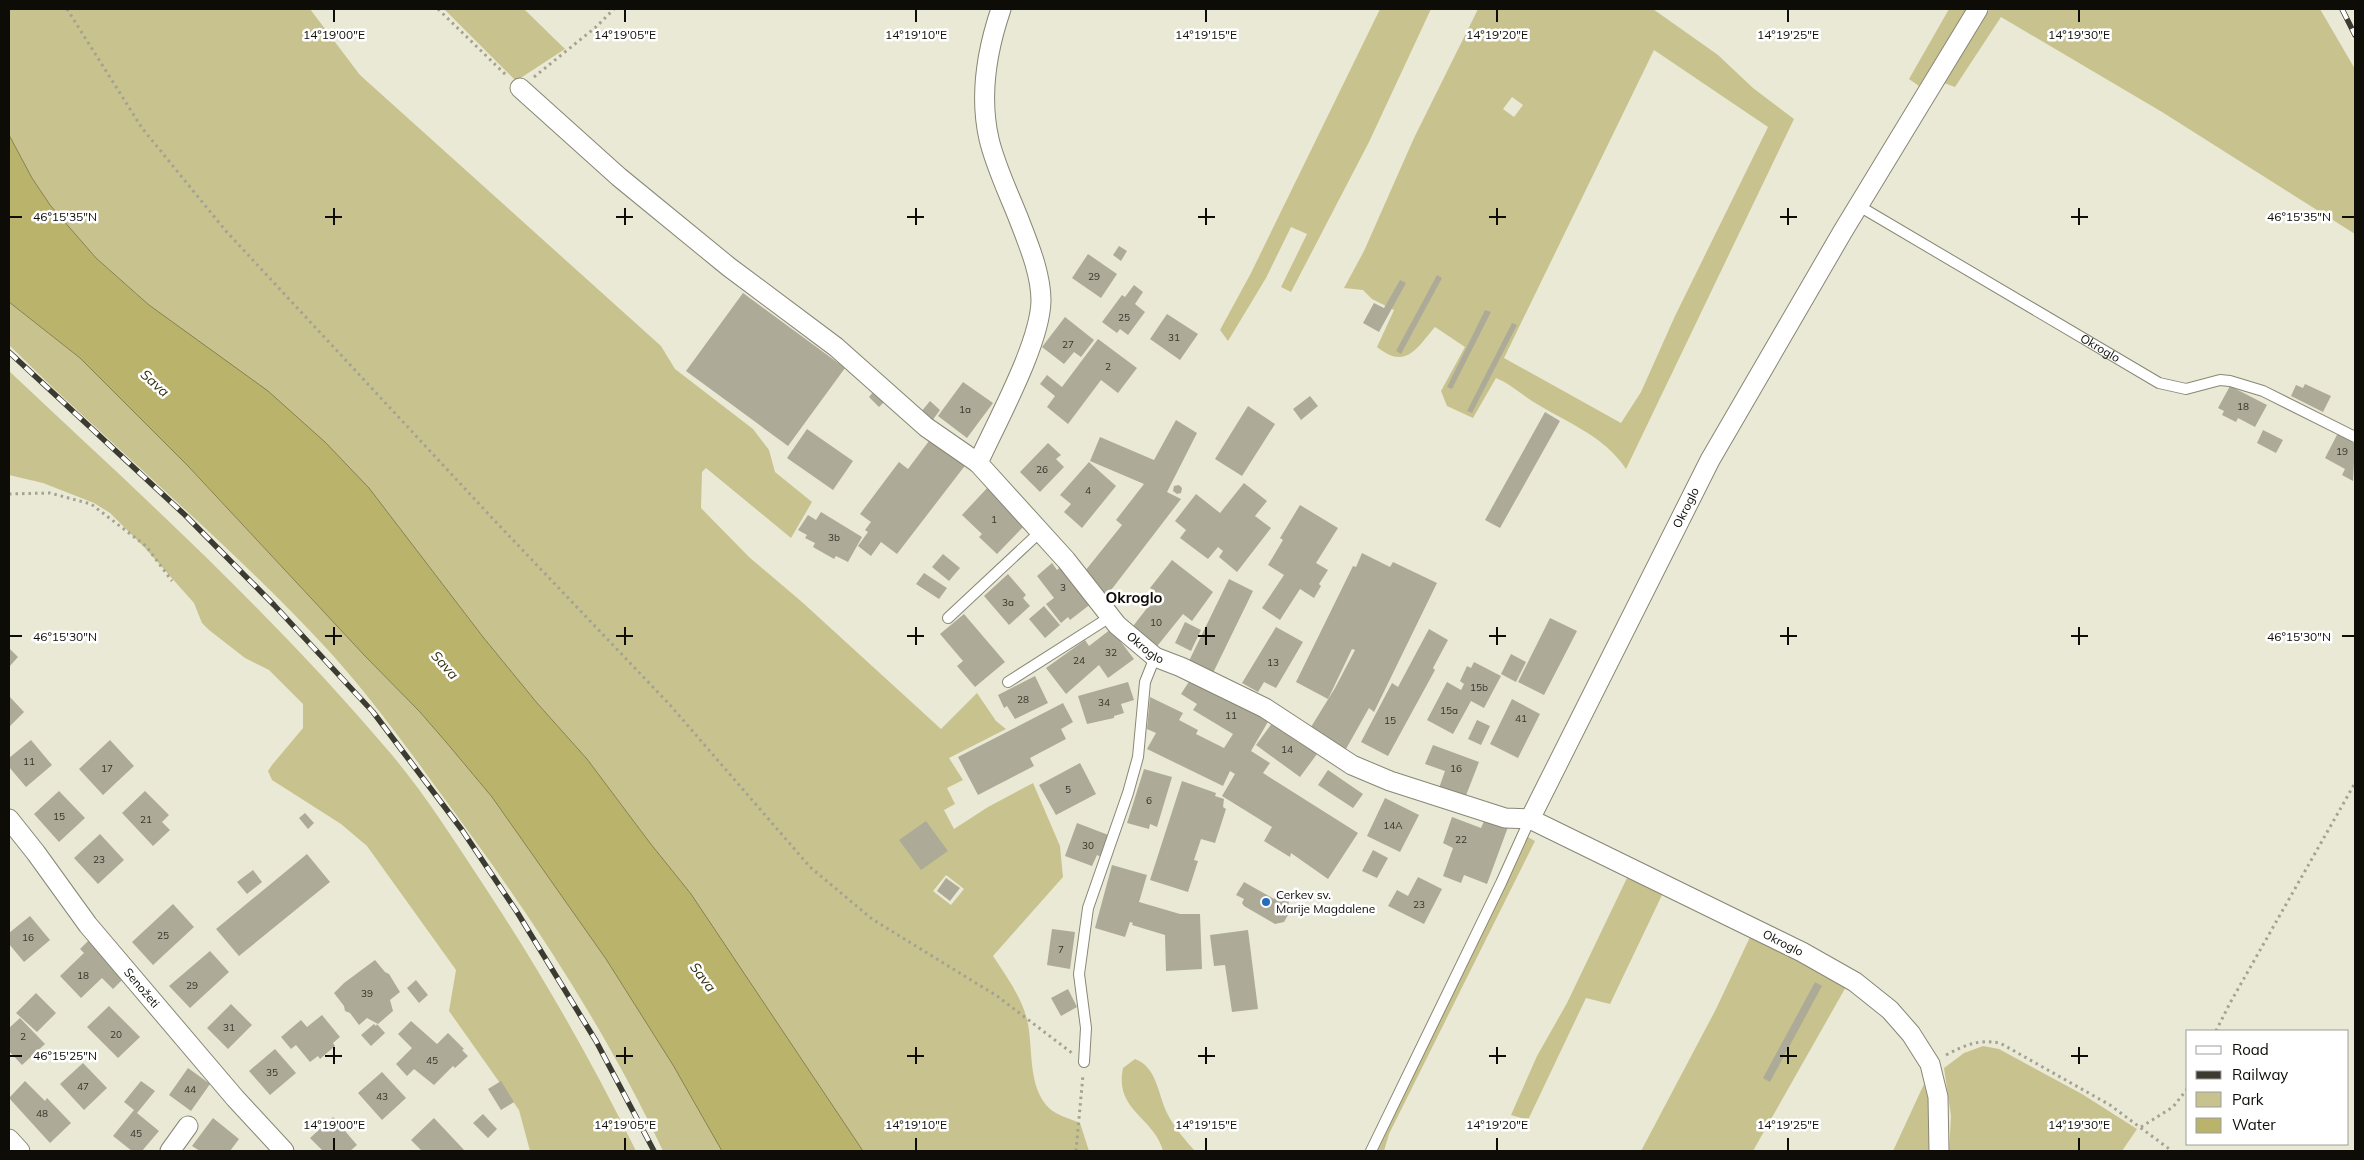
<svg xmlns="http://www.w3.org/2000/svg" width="2364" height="1160" font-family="Mulish,sans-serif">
<rect width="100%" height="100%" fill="#eae9d5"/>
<path fill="#c8c38e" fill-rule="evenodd" d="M9,9H310L360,75L661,346L675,369L753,429L769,450L775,472L812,502L791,538L706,468L702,472L701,508L749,557L802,602L941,729L977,693L996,721L1006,729L949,758L963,780L947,788L955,804L944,810L954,829L988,807L1033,783L1060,846L1063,877L993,956C1007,977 1023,999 1028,1024C1033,1051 1028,1087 1049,1108C1056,1115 1071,1119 1080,1123L1089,1151H863L691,894L650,843L587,759L537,703L483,637L369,488L149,305L96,258L50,205L32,178L9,135ZM946,875L964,889L951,905L933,891Z
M444,9H524L565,49L516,81Z
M1380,9H1431L1369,142L1291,292L1281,287L1307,234L1291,227L1266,278L1228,341L1220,330L1251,273Z
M1478,9H1653L1718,55L1753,88L1794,119L1626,469C1604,435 1565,422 1532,401C1520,393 1510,384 1496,378L1473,418L1447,406L1441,391L1465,347L1435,327C1416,349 1406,370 1377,347L1394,310L1372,299L1363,290L1344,288L1364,251L1414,138ZM1654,50L1768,127L1675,316L1641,392L1621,423L1504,358ZM1512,97L1523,105L1514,117L1503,109Z
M1949,9H1967L1919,86L1909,79Z
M1990,9H2320L2355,69V234L2162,112L2001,17L1955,87L1944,83Z
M9,302L80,358L188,466L365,656L420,712L446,742L492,797L606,959L673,1065L722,1151H663C603,1023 522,903 438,790C403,742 368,694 328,650C228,542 113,448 9,345Z
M9,371C141,495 275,616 392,755C423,792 450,834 477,875C536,964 589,1055 636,1151H530L519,1110L449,1011L456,970L367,846L341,824L272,780L268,771L272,765L303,728V704L269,670L245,658L209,630L202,623L194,603L145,548L110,513L94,503L43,483L9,475Z
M1526,836L1535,841L1389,1134L1384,1151H1377Z
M1627,878L1663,893L1610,1004L1586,998L1528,1120L1511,1115L1537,1056L1567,1003Z
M1751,935L1847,985L1753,1151H1641L1716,1009Z
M1983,1046L1999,1049L2082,1094L2137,1129L2122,1151H1949L1951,1116L1944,1068L1964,1053Z
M1135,1059C1157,1067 1158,1094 1167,1113C1174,1127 1185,1140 1195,1151H1163C1154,1117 1114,1111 1123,1068Z
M1924,1084L1928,1099L1930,1151H1893Z"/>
<path fill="#bab36c" stroke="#86814d" d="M9,135L32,178L50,205L96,258L149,305L268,391L325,442L369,488L483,637L537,703L587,759L650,843L691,894L863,1151H722L673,1065L606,959L492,797L446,742L420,712L365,656L188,466L80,358L9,302Z"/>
<path fill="#adab98" d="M1119,246L1127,251L1121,261L1113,255Z
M1088,254L1117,274L1101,298L1072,278Z
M1437,275L1442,278L1401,354L1396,351Z
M1400,280L1406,283L1379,332L1363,323L1374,303L1384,308Z
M1134,285L1143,292L1135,304L1145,312L1128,335L1120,329L1117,333L1102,322L1122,295L1125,297Z
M743,293L845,368L788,446L686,371Z
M1485,310L1491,312L1452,389L1447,387Z
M1167,314L1198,334L1180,360L1150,339Z
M1065,317L1094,340L1081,357L1074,352L1064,364L1042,347Z
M1512,323L1517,325L1472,413L1467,411Z
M1098,339L1137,368L1118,393L1101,380L1068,424L1047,407L1055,396L1040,384L1047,375L1062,387Z
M963,382L993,403L967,438L938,416Z
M2305,384L2331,396L2323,412L2291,396L2296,385L2303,388Z
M2230,386L2267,405L2255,427L2238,418L2236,422L2222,415L2224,411L2218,408Z
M874,391L885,401L879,407L869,397Z
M1310,396L1318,406L1301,420L1293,409Z
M930,401L940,410L932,421L921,412Z
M1248,406L1275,424L1242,476L1215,459Z
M1545,412L1560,421L1500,528L1485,520Z
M1176,420L1197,433L1167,492L1181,499L1105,598L1081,576L1122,525L1116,520L1144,484L1090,461L1100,437L1154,460Z
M807,429L853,461L833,490L787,458Z
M2263,430L2283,440L2276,453L2257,443Z
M2339,431L2353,438L2352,442L2355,444L2353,481L2342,475L2345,469L2325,458Z
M932,437L967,463L897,554L881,542L871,556L858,546L868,532L865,530L871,522L860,514L899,462L908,469Z
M1048,443L1061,455L1056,459L1064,467L1040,492L1020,472Z
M1089,462L1116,486L1082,528L1064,512L1071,504L1060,495Z
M1244,483L1267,501L1255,516L1271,528L1237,572L1219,557L1223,551L1218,547L1208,559L1180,538L1186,530L1175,521L1196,494L1220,513Z
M1179,485L1182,488L1181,493L1177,494L1173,491L1174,486Z
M989,486L1027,523L997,554L979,537L982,534L962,515Z
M1300,505L1338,528L1316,563L1328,570L1319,584L1321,586L1314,598L1300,589L1280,620L1262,608L1284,575L1268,565L1283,540L1280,538Z
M821,512L862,537L848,562L836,556L834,559L813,547L815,543L805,538L807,535L798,530L808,515L816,520Z
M1362,553L1390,567L1393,562L1437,583L1374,712L1369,708L1346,749L1311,727L1335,688L1355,650L1352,649L1328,699L1296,682L1353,566L1356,567Z
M943,554L960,568L949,581L932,567Z
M1172,560L1213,592L1192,621L1183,614L1154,650L1130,630L1158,594L1150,588Z
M1052,563L1057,570L1063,565L1092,603L1070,620L1068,617L1061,623L1046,604L1054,598L1037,576Z
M924,573L947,588L939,599L916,584Z
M1008,574L1026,595L1023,598L1030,606L1009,625L984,596Z
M1229,579L1253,591L1212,675L1188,663Z
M1044,606L1060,625L1045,638L1029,619Z
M964,614L1005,662L975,687L957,666L963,661L940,634Z
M1550,618L1577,631L1544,695L1518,682Z
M1185,622L1201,630L1191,651L1175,643Z
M1276,627L1303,642L1276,688L1264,682L1258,692L1242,683Z
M1111,629L1134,659L1108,678L1099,665L1066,694L1046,668L1085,640L1089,646Z
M1429,629L1448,640L1433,668L1435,670L1388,756L1361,742L1392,683L1398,687Z
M9,648L18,657L9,667Z
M1511,654L1526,662L1516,682L1501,674Z
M1474,662L1501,676L1484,708L1471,701L1453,734L1427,720L1447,682L1461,690L1464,684L1460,681L1467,666L1471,668Z
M1035,676L1048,703L1015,719L1007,706L1004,708L998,695Z
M1190,680L1206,690L1209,684L1269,720L1251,751L1270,763L1263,773L1358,833L1328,879L1291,853L1290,857L1264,841L1272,827L1222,796L1235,774L1230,771L1223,786L1147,749L1156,733L1147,729L1150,697L1183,713L1179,720L1198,730L1196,734L1224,748L1233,734L1193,710L1197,704L1181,694Z
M1128,682L1134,700L1121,704L1124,713L1114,716V718L1087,724L1078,696Z
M9,696L24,712L9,727Z
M1512,699L1540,714L1518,758L1490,744Z
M1063,703L1073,722L1061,729L1066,739L1030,758L1034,766L978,795L958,757Z
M1477,720L1490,726L1481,745L1468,739Z
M1273,722L1317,754L1300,777L1256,745Z
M31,740L52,765L26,787L9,767V758Z
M110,740L134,766L103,795L79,769Z
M1433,745L1479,762L1465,798L1439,788L1445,771L1425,764Z
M1080,763L1096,794L1056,815L1039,785Z
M1144,769L1172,777L1157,827L1150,824L1149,829L1127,823Z
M1328,770L1363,794L1353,808L1318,785Z
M1182,781L1216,793L1215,796L1224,799L1223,807L1226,809L1215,843L1201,839L1194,860L1198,861L1188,892L1150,880Z
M59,791L85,818L59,842L34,814Z
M145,791L169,815L162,822L170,830L153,846L122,813Z
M1385,798L1419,815L1400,852L1367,836Z
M305,813L314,823L308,829L299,818Z
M1452,817L1481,828L1485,819L1508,827L1487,884L1464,875L1461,883L1443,876L1453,848L1443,843Z
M926,821L948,851L921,870L899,840Z
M1077,823L1111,836L1103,858L1097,855L1092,866L1065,856Z
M100,834L124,860L98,884L74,858Z
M1373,850L1388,858L1377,878L1362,871Z
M307,854L330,882L239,956L216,929Z
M1112,865L1147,875L1139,902L1180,914H1200L1202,969L1166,971L1165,935L1132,925L1133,923L1130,922L1125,937L1095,928Z
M253,870L262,882L247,894L237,882Z
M1418,877L1442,889L1424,924L1388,906L1397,890L1408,896Z
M946,878L960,888L950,901L937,891Z
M1244,882L1274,899L1279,892L1289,897L1288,915L1284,922L1275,924L1244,906L1242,903L1244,899L1236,895Z
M173,904L194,927L153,965L132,942Z
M30,916L50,940L24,962L9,944V933Z
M1052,929L1075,932L1070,969L1047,965Z
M1248,930L1258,1009L1232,1012L1225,965L1214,966L1210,935Z
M89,940L124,978L113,989L102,978L81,998L60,976L84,953L80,949Z
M210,951L229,972L190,1008L169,986Z
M375,960L385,972L389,974L400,992L390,1000L393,1011L378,1024L367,1018L359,1025L350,1013L345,1011L344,1006L334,993L344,983Z
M416,980L428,995L419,1003L407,988Z
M1815,982L1822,986L1770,1082L1763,1078Z
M1068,989L1077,1007L1061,1016L1051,998Z
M36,993L56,1013L37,1032L16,1013Z
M231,1004L252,1025L228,1049L207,1028Z
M109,1006L140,1037L118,1058L87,1027Z
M322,1015L340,1037L333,1043L335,1046L320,1059L318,1056L310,1062L296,1045L291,1049L281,1037L301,1020L307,1027Z
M20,1018L45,1044L22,1065L9,1051V1028Z
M411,1021L437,1044L448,1033L464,1049L462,1050L468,1056L455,1068L453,1066L434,1085L414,1069L407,1076L396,1064L412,1048L398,1034Z
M374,1024L376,1026L377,1024L385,1033L371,1046L361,1035Z
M275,1049L296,1073L270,1095L249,1071Z
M83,1063L107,1088L84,1110L60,1084Z
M188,1068L210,1084L191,1111L169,1095Z
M382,1072L406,1098L382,1120L358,1093Z
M25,1081L45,1101L47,1098L71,1123L50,1143L9,1098Z
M141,1081L155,1091L137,1113L159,1131L142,1151H132L113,1136L134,1110L124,1102Z
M501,1081L514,1102L501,1110L488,1089Z
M483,1114L497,1129L488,1138L473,1123Z
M333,1117L357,1145L350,1151H323L310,1138Z
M213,1118L239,1139L230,1151H200L192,1146Z
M434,1118L465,1151H422L411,1140Z"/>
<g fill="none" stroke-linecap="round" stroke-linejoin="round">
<g stroke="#888775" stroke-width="12">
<g id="lane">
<path id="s1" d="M1859,206L2159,383L2186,389L2220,380L2230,381L2263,391L2355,437"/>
<path d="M948,618L1040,532"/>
<path d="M1008,682L1110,617"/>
<path d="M1084,1062L1086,1028L1079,974L1088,908L1128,793L1138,757L1145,682L1155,657"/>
<path d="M1371,1151L1501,883L1530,819"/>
</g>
</g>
<g stroke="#888775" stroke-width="21">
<g id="street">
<path id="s2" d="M1001,9C987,50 979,95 989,139C995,165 1008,192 1018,217C1028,243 1041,273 1041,301C1040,344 997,421 978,463L1066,560L1117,625L1155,657L1181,667L1265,708L1352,765L1390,781L1505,818L1530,819"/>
<path d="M520,88L619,177L729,267L836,347L926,427L978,463"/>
<path id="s3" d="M9,819L36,853L88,925L235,1098L284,1151"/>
<path d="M9,1139L20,1151"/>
<path d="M170,1151L188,1126"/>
<path id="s4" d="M1939,1151L1938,1097L1930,1064L1911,1034L1890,1010L1855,982L1802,952L1530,819L1710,460L1843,231L1978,9"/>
</g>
</g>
<path stroke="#a3a293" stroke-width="3" stroke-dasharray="2.5 4" stroke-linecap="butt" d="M67,9L142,128L225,230L494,520L670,705L810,867L872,919L997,996L1072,1053
M438,9L507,76
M534,77L596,27L614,9
M9,494L50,493L91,504L146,546L172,581
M2216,1031L2230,1003L2355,783
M1946,1055C1965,1045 1978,1039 2000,1043L2110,1105L2172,1151
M2141,1127L2173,1107L2188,1088
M1076,1151L1083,1075"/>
<use href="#lane" stroke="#fff" stroke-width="10"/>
<use href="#street" stroke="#fff" stroke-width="19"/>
<g stroke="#3c3b32" stroke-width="5.5">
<path id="rail" d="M2342,9L2355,35
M9,352L185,515L274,605L373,712L462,830L517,912L596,1041L654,1151"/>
</g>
<use href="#rail" stroke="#fff" stroke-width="4" stroke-dasharray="11" stroke-linecap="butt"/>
</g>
<path fill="none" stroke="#0d0c06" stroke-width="2" d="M334,10V22M625,10V22M916,10V22M1206,10V22M1497,10V22M1788,10V22M2079,10V22M334,208V225M625,208V225M916,208V225M1206,208V225M1497,208V225M1788,208V225M2079,208V225M10,217H22M325,217H342M616,217H633M907,217H924M1198,217H1215M1489,217H1506M1780,217H1797M2071,217H2088M2342,217H2354M334,627V645M625,627V645M916,627V645M1206,627V645M1497,627V645M1788,627V645M2079,627V645M10,636H22M325,636H342M616,636H633M907,636H924M1198,636H1215M1489,636H1506M1780,636H1797M2071,636H2088M2342,636H2354M334,1047V1064M625,1047V1064M916,1047V1064M1206,1047V1064M1497,1047V1064M1788,1047V1064M2079,1047V1064M10,1056H22M325,1056H342M616,1056H633M907,1056H924M1198,1056H1215M1489,1056H1506M1780,1056H1797M2071,1056H2088M334,1138V1150M625,1138V1150M916,1138V1150M1206,1138V1150M1497,1138V1150M1788,1138V1150M2079,1138V1150"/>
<circle fill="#236dbd" stroke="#fff" stroke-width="2" cx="1266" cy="902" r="5"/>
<g text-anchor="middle" stroke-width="5" stroke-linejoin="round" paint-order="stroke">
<g font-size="10" fill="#35342a">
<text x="1094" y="280">29</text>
<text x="1124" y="321">25</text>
<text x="1174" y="341">31</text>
<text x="1068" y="348">27</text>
<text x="1108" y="370">2</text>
<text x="2243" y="410">18</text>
<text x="965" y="413">1a</text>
<text x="2342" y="455">19</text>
<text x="1042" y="473">26</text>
<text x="1088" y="494">4</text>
<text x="994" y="523">1</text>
<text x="834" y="541">3b</text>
<text x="1063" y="591">3</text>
<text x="1008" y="606">3a</text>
<text x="1156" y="626">10</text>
<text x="1111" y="656">32</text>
<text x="1079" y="664">24</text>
<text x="1273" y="666">13</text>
<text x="1479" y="691">15b</text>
<text x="1023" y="703">28</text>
<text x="1104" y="706">34</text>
<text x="1449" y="714">15a</text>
<text x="1231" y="719">11</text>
<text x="1521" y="722">41</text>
<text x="1390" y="724">15</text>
<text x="1287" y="753">14</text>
<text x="29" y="765">11</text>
<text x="107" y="772">17</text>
<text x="1456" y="772">16</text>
<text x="1068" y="793">5</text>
<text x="1149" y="804">6</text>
<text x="59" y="820">15</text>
<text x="146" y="823">21</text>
<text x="1393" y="829">14A</text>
<text x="1461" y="843">22</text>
<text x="1088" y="849">30</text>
<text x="99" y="863">23</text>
<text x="1419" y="908">23</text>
<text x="163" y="939">25</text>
<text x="28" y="941">16</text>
<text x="1061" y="953">7</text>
<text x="83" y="979">18</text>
<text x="192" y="989">29</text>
<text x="367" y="997">39</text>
<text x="229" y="1031">31</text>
<text x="116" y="1038">20</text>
<text x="23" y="1040">2</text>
<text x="432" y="1064">45</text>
<text x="272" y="1076">35</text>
<text x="83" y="1090">47</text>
<text x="190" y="1093">44</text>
<text x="382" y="1100">43</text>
<text x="42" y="1117">48</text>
<text x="136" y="1137">45</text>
</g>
<g font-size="12" fill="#0d0c06" stroke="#fff">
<text dy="4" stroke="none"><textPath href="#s1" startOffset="280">Okroglo</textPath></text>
<text dy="4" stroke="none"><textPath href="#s4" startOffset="912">Okroglo</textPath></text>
<text dy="4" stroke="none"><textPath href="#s2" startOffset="728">Okroglo</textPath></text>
<text transform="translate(1783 943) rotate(27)" y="4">Okroglo</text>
<text dy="4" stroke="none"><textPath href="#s3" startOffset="215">Senožeti</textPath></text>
</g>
<g font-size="12" fill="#0d0c06" stroke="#fff" text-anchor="start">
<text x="1276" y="899">Cerkev sv.<tspan x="1276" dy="14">Marije Magdalene</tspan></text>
</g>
<g font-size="14" font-style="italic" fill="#33300f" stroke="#fff">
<text transform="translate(155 383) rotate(42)" y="5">Sava</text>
<text transform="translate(445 665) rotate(48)" y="5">Sava</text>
<text transform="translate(703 977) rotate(53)" y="5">Sava</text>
</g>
<g font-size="15" font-weight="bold" fill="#0d0c06" stroke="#fff">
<text x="1134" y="603">Okroglo</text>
</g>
</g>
<g font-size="12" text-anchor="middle" fill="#0d0c06" stroke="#fff" stroke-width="5" stroke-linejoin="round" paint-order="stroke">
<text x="334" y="39">14°19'00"E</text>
<text x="625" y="39">14°19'05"E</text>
<text x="916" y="39">14°19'10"E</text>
<text x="1206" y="39">14°19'15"E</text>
<text x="1497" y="39">14°19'20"E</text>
<text x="1788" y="39">14°19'25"E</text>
<text x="2079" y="39">14°19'30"E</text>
<text x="65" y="221">46°15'35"N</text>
<text x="2299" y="221">46°15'35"N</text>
<text x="65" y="641">46°15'30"N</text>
<text x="2299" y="641">46°15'30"N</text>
<text x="65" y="1060">46°15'25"N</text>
<text x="334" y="1129">14°19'00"E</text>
<text x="625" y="1129">14°19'05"E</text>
<text x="916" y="1129">14°19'10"E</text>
<text x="1206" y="1129">14°19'15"E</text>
<text x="1497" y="1129">14°19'20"E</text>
<text x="1788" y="1129">14°19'25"E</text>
<text x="2079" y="1129">14°19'30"E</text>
</g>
<rect width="2364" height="1160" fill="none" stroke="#0d0c06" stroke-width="20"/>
<rect x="2186" y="1030" width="162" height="115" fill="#ffffff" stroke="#9e9e9b"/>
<rect x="2196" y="1046" width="25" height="8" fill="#ffffff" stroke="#9e9e9b"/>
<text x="2232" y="1055" font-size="15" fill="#0d0c06">Road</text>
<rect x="2196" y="1071" width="25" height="8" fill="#3c3b32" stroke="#9e9e9b"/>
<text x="2232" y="1080" font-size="15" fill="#0d0c06">Railway</text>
<rect x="2196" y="1092" width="25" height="15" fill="#c8c38e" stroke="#9e9e9b"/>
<text x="2232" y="1105" font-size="15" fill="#0d0c06">Park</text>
<rect x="2196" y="1118" width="25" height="15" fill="#bab36c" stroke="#9e9e9b"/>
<text x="2232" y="1130" font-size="15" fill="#0d0c06">Water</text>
</svg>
